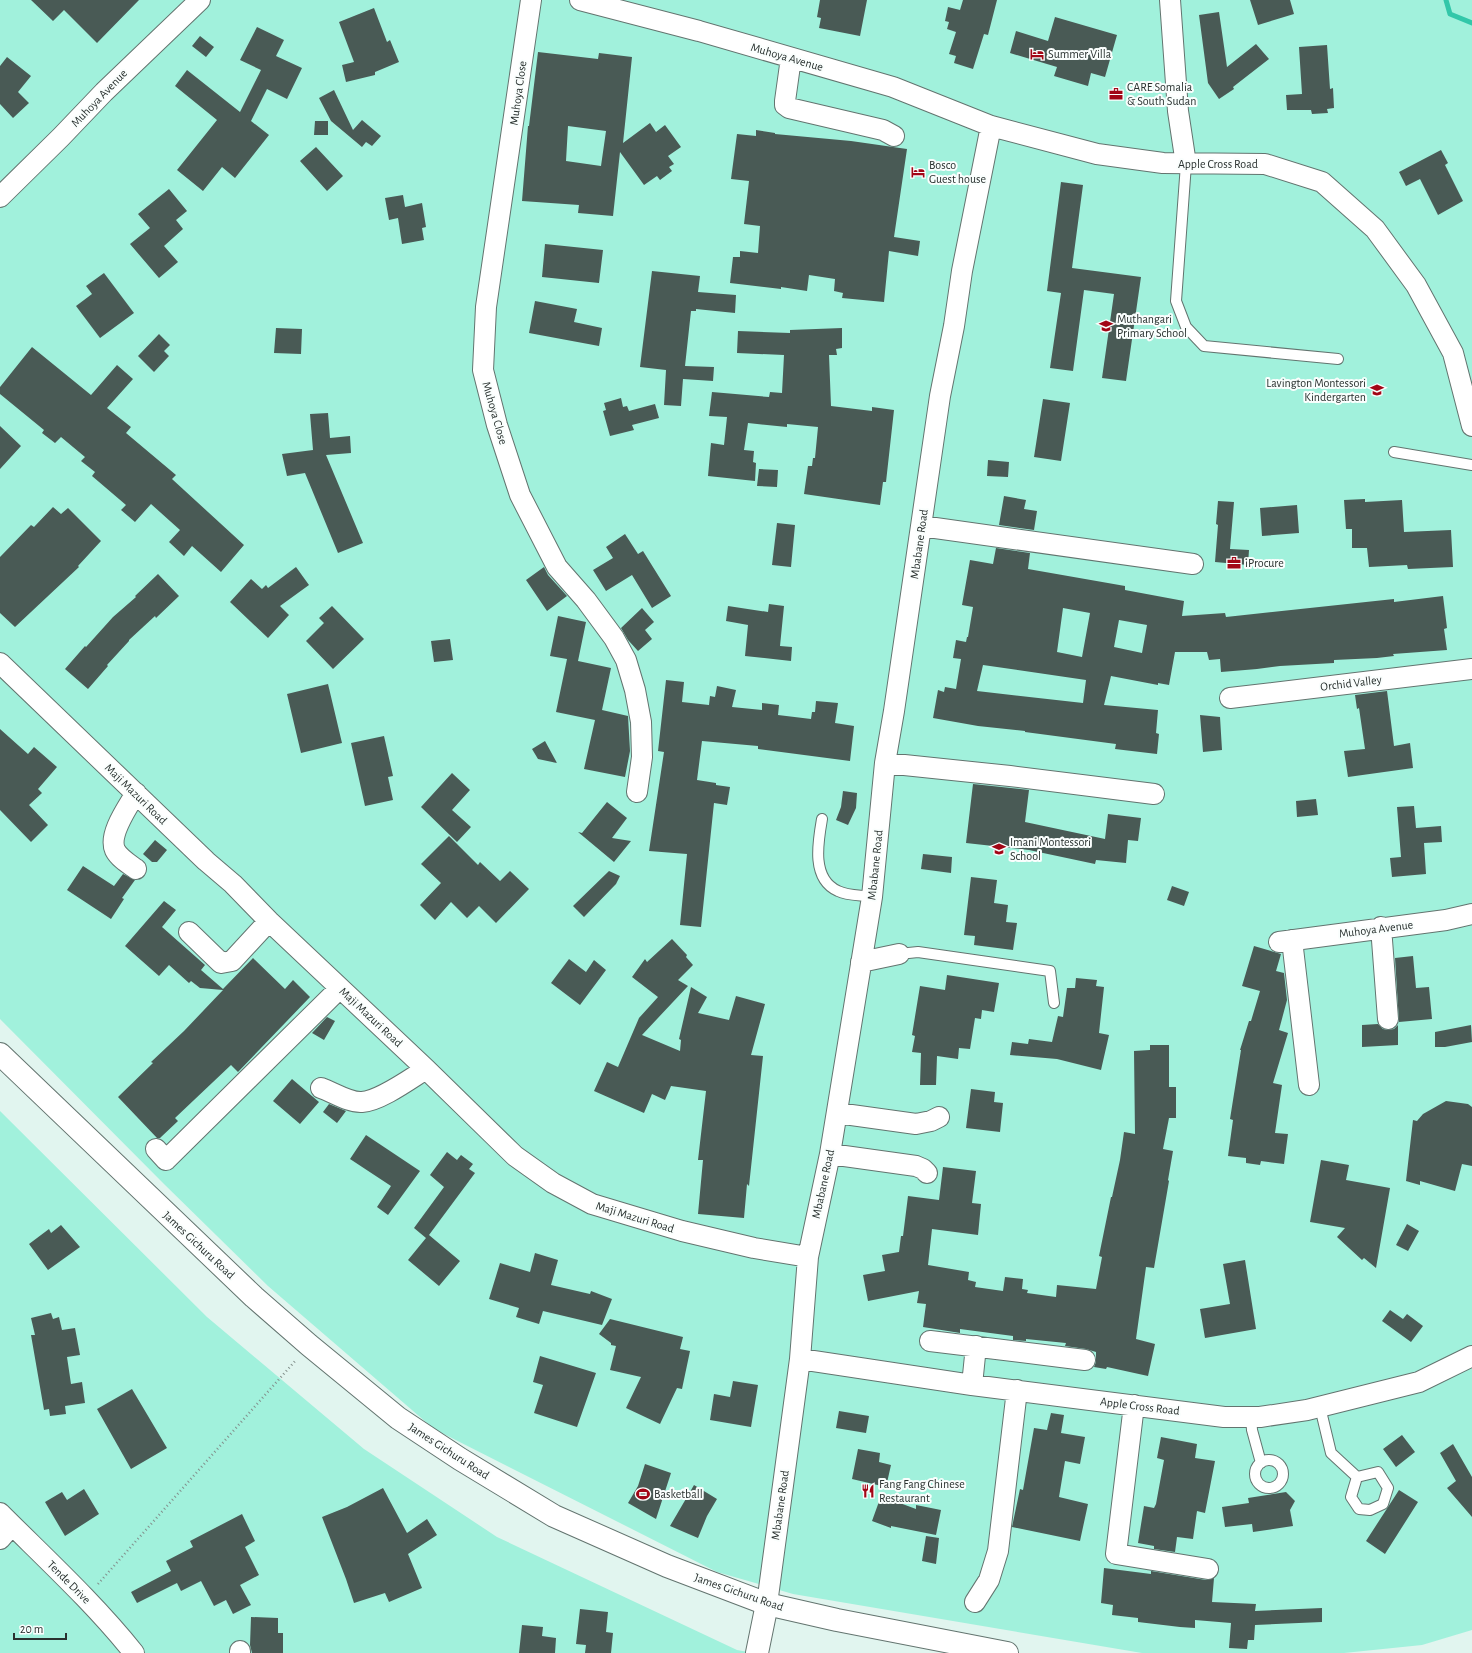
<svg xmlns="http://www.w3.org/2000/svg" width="1472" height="1653" font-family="'Alegreya Sans',sans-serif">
<rect width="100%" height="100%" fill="#e1f5ef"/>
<path fill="#a1f1dc" d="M0,0H1472V1630L1422,1645L1344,1653H1142L793,1594L717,1572L434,1429L268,1286L164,1184L0,1019Z
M0,1111L207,1317L364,1449L497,1537L737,1650L754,1653H0Z"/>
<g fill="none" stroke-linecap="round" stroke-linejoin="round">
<path stroke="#32c7a9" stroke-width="5" d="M1446,0L1450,14L1472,23"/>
</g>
<path fill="#495a55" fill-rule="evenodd" d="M31,0H139L97,43L64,10L53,21Z
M820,0H867L860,36L819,28L821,18L817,17Z
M963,0H997L988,35L984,34L973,69L954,63L956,56L949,54L956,32L947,29L949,22L945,21L948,7L960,10Z
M1250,0H1290L1294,14L1258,25Z
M374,8L387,42L390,40L399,62L375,72V75L346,82L342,65L354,62L339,22Z
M1219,12L1227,67L1256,44L1269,59L1233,87L1234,89L1219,99L1208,83L1199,15Z
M1055,17L1117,35L1105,77L1091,73L1088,86L1054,76L1057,67L1010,53L1016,31L1048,41Z
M257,27L284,40L276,56L302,68L287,99L267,89L251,121L269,135L235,178L222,167L203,191L177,170L217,120L175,86L187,70L240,112L261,70L240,60Z
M200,36L214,47L206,57L192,46Z
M1327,45L1330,89L1333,88L1334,108L1327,109L1328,113L1312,114L1311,110H1287L1286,95L1302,94L1299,47Z
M538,52L598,59L599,53L632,57L623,143L650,123L656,132L665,125L681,147L668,156L674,164L669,167L672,171L660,180L657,176L644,185L620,152L613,216L578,213L579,205L522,201L528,126H529ZM568,126L606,131L601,166L566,161Z
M7,57L31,76L18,92L29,103L13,118L0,104V66Z
M334,90L353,130L362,120L381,136L372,146L366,142L362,147L331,121L319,98Z
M315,121H328V135H314Z
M756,130L775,133V134L851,141L907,149L894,237L920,241L918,256L889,251L884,302L842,298L843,293L834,291L835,279L809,275L807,291L781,287V289L730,283L733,257H740V251L758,253L760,226L744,224L749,181L731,179L737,134L756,136Z
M316,147L343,176L327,191L300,161Z
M1441,150L1448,163L1445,165L1463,201L1438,215L1420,179L1406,186L1399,172Z
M1061,182L1083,185L1072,268L1141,277L1126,381L1102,378L1114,294L1084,290L1073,371L1050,368L1061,293L1047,291Z
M169,189L187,211L176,220L183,229L164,246L178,262L159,278L130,244L150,228L138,214Z
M403,195L405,207L422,203L426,227L422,228L424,240L402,244L398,218L389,220L385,198Z
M545,244L603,250L599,283L542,277Z
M652,271L700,276L698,292L736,295L735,313L696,309V311H691L685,366L714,367L713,381L683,379L681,406L664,405L666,370L640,367Z
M104,273L134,313L100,338L76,306L92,294L86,286Z
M535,301L577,309L574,322L602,328L599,346L529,333Z
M276,328L302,329L301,354L274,353Z
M842,328V348L836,349L837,355H829L831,406L872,411V407L894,410L886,482H883L880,505L804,494L808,466H812L813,458H815L818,427L787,424V427L748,423L744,450L754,451L753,462L756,463L755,481L708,476L711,443L724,445L727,417L709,416L712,392L769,397L770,392L782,393L784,355L737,353L738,331L790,333V330Z
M159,334L170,345L164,351L169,356L154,372L138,356Z
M32,347L91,395L117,365L133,379L107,408L131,427L126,433L176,475L172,479L244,545L221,572L192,546L184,556L169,542L180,530L151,504L135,522L121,510L126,505L92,476L95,472L81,461L85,457L61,437L55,443L42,433L44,430L0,394V387Z
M621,398L623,407L627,406L629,411L655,404L659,418L632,425L634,430L610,436L603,411L606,410L604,403Z
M1043,399L1070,403L1061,461L1034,457Z
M328,413L330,438L350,436L351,453L326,455L363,543L338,553L305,473L287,476L282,454L313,450L310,414Z
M0,426L21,446L0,469Z
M988,460L1009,462L1008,477L987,476Z
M759,469L778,470L777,487L757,486Z
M1004,496L1026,500L1024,509L1037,511L1034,530L999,525Z
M1365,499V502L1402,500L1404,532L1451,530L1453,567L1408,569L1407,565L1369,567L1367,548H1352V529H1346L1344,500Z
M1218,501L1234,502L1230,549L1249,550L1248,565L1215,562L1218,525L1216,524Z
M1297,505L1299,533L1262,536L1260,508Z
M53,507L61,514L68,508L101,541L78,566L79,567L15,627L0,613V557L31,525L34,527Z
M777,523L795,525L791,567L772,565Z
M625,534L638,554L643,551L671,596L652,608L632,575L606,591L593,570L613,558L606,547Z
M996,548L1030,553L1028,569L1125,586V590L1184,601L1182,616L1225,613L1226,617L1394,599V602L1443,596L1447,628L1444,629L1447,650L1393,654L1394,656L1377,658L1334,660V663L1280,666L1257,669L1221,672L1220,659L1209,660L1207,652H1175L1169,685L1158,683V685L1111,676L1104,705L1158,710L1156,733L1159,734L1157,754L1115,749L1116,744L1025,732V731L978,726L933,718L938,690L944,692L945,687L956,689L961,659L953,658L956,640L966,642L967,637H968L973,607L962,605L970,560L993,564ZM1063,608L1090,613L1082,657L1057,652ZM1119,620L1147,625L1142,653L1114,647ZM983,665L1086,680L1083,703L977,691Z
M296,567L309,585L280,606L289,615L268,638L230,602L251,579L262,589L266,585L268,588Z
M544,567L548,575L567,596L547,611L526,580Z
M158,574L179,596L156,618L155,616L129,640V641L107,665L108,666L88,689L65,669L85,646L86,647L113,617L136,597L135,596Z
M769,604L784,606L780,646L792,647L791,661L745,656L748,625L726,621L728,606L768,612Z
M332,606L364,639L333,669L306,641L324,623L319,618Z
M642,608L654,622L645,630L652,639L638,651L628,640L621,628Z
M558,616L586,622L578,661L611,668L602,710L628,716L630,751L625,777L584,769L595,720L556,712L567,659L550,656Z
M450,639L453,660L434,662L431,641Z
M666,680L684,682L682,702L709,705L710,696L715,697L717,686L736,690L732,707L762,710V703L779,705L778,715L811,719L812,712H815L816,701L838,703L835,723L854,726L850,761L758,749V746L702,741L697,780L716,783V785L730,787L727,805L714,803L701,927L680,925L687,854L649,851L664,752L658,751Z
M328,684L342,743L301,753L287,694Z
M1387,691L1394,746L1410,743L1413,768L1348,777L1344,751L1365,749L1359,708L1357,709L1355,695Z
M1200,715L1220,717L1222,750L1203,752Z
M0,729L28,754L34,747L57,767L38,789L42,793L29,805L48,825L31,842L0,810Z
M384,736L393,776L388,777L393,800L365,806L351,743Z
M545,741L557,763L538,759L532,749Z
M452,773L470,790L452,810L471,827L457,842L421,807Z
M973,784L1029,790L1025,822L1105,839L1108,814L1141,818L1138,841L1128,840L1126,863L1096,860L1095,864L1029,850L966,843Z
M843,791L857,793L856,808L848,825L836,820L841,807Z
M1316,799L1318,815L1297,817L1296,801Z
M607,802L627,818L612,838L631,841L614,862L578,832L582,833Z
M1414,806L1416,828L1441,826L1442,842L1424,843L1426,874L1392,877L1390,858L1401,857L1397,807Z
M449,836L478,865L480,862L500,881L510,871L529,889L496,923L479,906L467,918L451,902L435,920L420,905L441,883L421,864Z
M155,840L167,850L157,862H152L143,854Z
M923,854L952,857L951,873L921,869Z
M83,866L114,886L123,874L135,880L122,898L124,899L111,919L67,890Z
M609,871L620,876L616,884L584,917L573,906Z
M971,877L997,880L994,903L1008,905L1006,922L1017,923L1013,950L974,945L975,936L964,935Z
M1172,886L1189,892L1184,906L1167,900Z
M164,901L176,910L162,927L205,965L201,970L223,989L253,958L285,989L293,980L310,997L238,1072L231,1065L175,1118L178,1121L160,1138H157L118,1097L153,1063L151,1062L184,1031L223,990L200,988L191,981L189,983L169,965L159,976L125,946Z
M672,939L687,955L686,957L693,965L678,980L688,986L642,1035L680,1051L681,1040L679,1039L691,987L707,997L698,1013L729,1020L736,996L765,1004L751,1055L763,1056L749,1186L747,1184L744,1218L698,1214L703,1160H698L706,1091L671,1086L665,1100L652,1094L644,1113L594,1091L607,1062L618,1067L639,1018L658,997L632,977L645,959L647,962Z
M1254,946L1281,954L1276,971L1284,973L1287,1000L1279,1030L1288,1033L1273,1083L1282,1085L1275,1133L1288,1134L1284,1164L1261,1161L1260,1165L1246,1163V1158L1228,1156L1233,1120L1230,1119L1241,1050H1240L1249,1021H1251L1260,991L1242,986Z
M1413,956L1416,988L1429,987L1432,1019L1399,1022L1395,958Z
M569,959L586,972L594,960L606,970L580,1005L551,983Z
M947,975L999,983L994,1012L982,1010L981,1019L975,1018L970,1049L959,1048L958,1059L937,1056L936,1085H920L921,1053L912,1052L915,1036L912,1035L920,986L945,990Z
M1076,978L1097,980L1096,986L1104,987L1099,1033L1109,1035L1101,1070L1057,1059L1010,1055L1012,1042L1028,1044L1029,1039L1052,1042L1058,1016L1063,1017L1067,988H1075Z
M327,1017L335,1021L324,1040L312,1033Z
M1378,1024L1383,1029L1388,1030L1394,1029L1398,1025V1045L1362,1047V1025Z
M1471,1025L1472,1042L1445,1047H1435V1032Z
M1150,1045H1169V1087H1176V1118H1169L1163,1149L1173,1151L1168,1180L1169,1181L1154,1268L1146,1267L1136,1339L1155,1344L1148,1376L1107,1367L1106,1369L1094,1367L1096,1362V1352L1086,1349L1065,1346L1066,1343L1026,1339V1341L1013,1340V1336L960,1329V1333L923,1327L926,1304L917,1303L919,1291L868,1301L863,1275L885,1271L882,1255L899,1252L901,1236H903L908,1196L939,1200L943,1167L976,1171L972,1203L981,1204L978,1235L932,1229L928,1265L969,1272L968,1280L976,1282L975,1287L1003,1291L1005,1277L1023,1279L1022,1289L1028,1290L1027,1293L1056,1297L1057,1285L1096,1289L1102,1257L1099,1256L1111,1197H1112L1120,1160L1124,1132L1135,1134L1134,1051L1150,1050Z
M292,1079L319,1102L300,1124L273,1101Z
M971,1089L995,1092L994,1102L1003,1103L1000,1132L966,1128Z
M1446,1101L1468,1104L1472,1107V1166L1462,1164L1455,1191L1420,1181V1185L1406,1181L1413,1120L1417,1121L1423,1114Z
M329,1104L346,1111L337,1123L323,1112Z
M366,1135L420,1171L388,1215L377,1207L391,1186L350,1159Z
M447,1152L457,1160L461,1155L473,1164L469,1169L475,1173L429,1235L460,1261L439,1286L408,1260L426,1238L414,1228L444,1187L430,1175Z
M1321,1160L1349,1165L1346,1180L1390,1188L1376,1268L1364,1258L1362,1260L1337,1237L1345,1228L1310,1222Z
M1407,1224L1419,1231L1408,1251L1396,1245Z
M61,1225L80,1247L48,1270L29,1244L49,1229L51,1233Z
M535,1253L558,1260L551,1285L590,1294L591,1291L612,1299L602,1325L543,1311L539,1324L516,1317L519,1308L489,1299L500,1263L530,1272Z
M1245,1260L1256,1329L1205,1338L1200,1309L1230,1304L1223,1264Z
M1390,1310L1403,1319L1407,1314L1423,1326L1411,1342L1382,1321Z
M51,1313L53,1319L59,1317L62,1330L75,1328L80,1355L67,1357L71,1384L82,1382L85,1403L65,1406L66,1414L50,1416L49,1409L44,1410L31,1335H35L31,1318Z
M610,1319L683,1337L680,1349L690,1351L682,1389L677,1388L660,1424L626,1408L641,1377L610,1370L616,1346L611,1345V1343L599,1334Z
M540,1356L596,1373L577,1427L534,1413L543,1385L533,1382Z
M733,1381L758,1385L751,1427L710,1420L714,1394L730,1397Z
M132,1389L167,1448L131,1469L97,1409Z
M839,1411L869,1416L866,1433L836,1428Z
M1051,1413L1064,1415L1061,1433L1085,1437L1080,1464L1065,1461L1059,1497L1088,1504L1080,1541L1012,1527L1020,1489L1023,1490L1034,1428L1047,1430Z
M1402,1435L1415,1452L1396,1467L1383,1449Z
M1161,1437L1197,1444L1195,1458L1215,1461L1205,1513L1197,1511L1193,1539L1177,1537L1175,1552L1154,1549V1546L1138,1543L1144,1506L1154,1508L1156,1504L1164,1460L1157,1458Z
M1453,1444L1472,1477V1517L1447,1488L1456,1481L1440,1453Z
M858,1449L880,1453L879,1462L891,1465L886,1487L852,1479Z
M645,1464L671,1473L656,1519L628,1503L638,1486Z
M694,1485L717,1499L707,1516L698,1538L670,1526Z
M383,1488L407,1533L427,1519L437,1535L408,1554L422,1588L389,1602L385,1593L354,1603L346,1579L322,1517L347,1507Z
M84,1489L99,1514L65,1536L45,1502L62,1492L67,1500Z
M1399,1490L1418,1502L1385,1554L1366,1541Z
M1286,1492L1295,1501L1290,1510L1293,1526L1253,1532L1252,1524L1225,1527L1222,1507L1249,1503L1248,1498Z
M881,1496L916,1509V1505L941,1510L936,1535L891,1526V1528L872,1521Z
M242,1514L255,1541L245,1547L259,1575L240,1585L251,1605L233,1614L226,1600L214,1606L201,1581L181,1591L177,1583L137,1603L131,1592L171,1571L166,1561L193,1547L190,1541Z
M926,1536L939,1538L936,1564L922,1561Z
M1104,1568L1151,1574V1571L1206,1580L1214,1578L1212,1602L1256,1604L1255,1611L1322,1608V1622L1255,1625L1254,1640H1248L1247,1649L1229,1648L1231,1623L1195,1620V1628L1180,1627L1138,1622V1618L1112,1615L1113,1605L1101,1603Z
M580,1609L608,1612L606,1632L613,1633L611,1653H585L586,1645L576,1644Z
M251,1617L278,1618V1633H283V1653H252L250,1645Z
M522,1625L543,1627L542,1636L556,1638L555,1653H519Z"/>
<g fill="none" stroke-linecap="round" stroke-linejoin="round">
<g stroke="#63746f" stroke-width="12">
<path id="service" d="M1186,164L1176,301L1186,327L1204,346L1338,359
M1394,452L1472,465
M822,819C818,842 811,879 838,891C848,896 862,895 872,897
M899,954L918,952L1050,971L1054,1003
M1320,1407L1331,1453L1357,1477L1378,1472L1388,1488L1383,1504L1370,1510L1359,1509L1351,1497L1357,1477
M1251,1417L1252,1430L1261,1463
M1255 1474a14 14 0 1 1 28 0a14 14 0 1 1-28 0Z"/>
</g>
<g stroke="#63746f" stroke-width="22">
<path id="minor" d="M531,0L486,307L483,370L497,425L520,495L557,567L586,600L614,638L626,660L635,690L641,722L642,757L637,792
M580,0L699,31L893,87L991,126L1097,154L1163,163L1265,164L1322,182L1375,229L1416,285L1453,353L1472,426
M1170,0L1178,111L1186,164
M791,58L785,101V105L789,108L883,130L894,136
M0,197L61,137L104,92L200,0
M921,526L1193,564
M0,663L206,861L233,884L269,921L426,1069L515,1156L553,1183L592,1204L682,1231L754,1248L808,1257
M1230,698L1472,669
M885,763L1010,776L1154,794
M136,793C128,807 108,834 115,850C119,858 129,864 136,869
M1381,927L1388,1019
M189,932L221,963L232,961L269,921
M1292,940L1309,1085
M1279,942L1446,920L1472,914
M861,962L899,954
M321,1088C333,1092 349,1103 362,1102C380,1101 410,1079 426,1069
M837,1113L916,1124L931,1121L939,1117
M156,1149L166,1160L340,988
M830,1154L916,1166L923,1169L927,1173
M930,1341L1085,1360
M800,1359L972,1385L1224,1417H1260L1307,1410L1419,1382L1472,1356
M972,1385L976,1346
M1134,1405L1116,1554L1208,1569
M0,1513C46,1559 94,1603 134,1653
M0,1539L12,1525
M975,1602L989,1580L998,1551L1017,1390
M767,1604L800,1359L808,1257L830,1154L872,897L885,763L894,711L940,396L954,326L962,271L991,126
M240,1653V1651"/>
</g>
<g stroke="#63746f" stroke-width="24">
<path id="tertiary" d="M757,1653L767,1604"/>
</g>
<g stroke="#63746f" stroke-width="24">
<path id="secondary" d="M0,1054L254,1297L309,1345L398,1418L460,1459L554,1516L667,1566L767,1604L837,1620L1007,1653"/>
</g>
<path stroke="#828f8b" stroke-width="2.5" stroke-dasharray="1 3" stroke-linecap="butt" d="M98,1584L296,1360"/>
<use href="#service" stroke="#fff" stroke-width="10"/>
<use href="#minor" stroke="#fff" stroke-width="20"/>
<use href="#tertiary" stroke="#fff" stroke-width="22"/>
<use href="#secondary" stroke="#fff" stroke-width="22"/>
</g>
<defs>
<g id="hotel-bare" transform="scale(1.08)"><path d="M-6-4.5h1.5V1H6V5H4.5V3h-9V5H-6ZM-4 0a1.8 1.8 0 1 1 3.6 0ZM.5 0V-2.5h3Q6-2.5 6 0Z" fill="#a20616" stroke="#fafefd" stroke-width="2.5" paint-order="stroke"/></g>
<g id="office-bare" transform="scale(1.08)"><path d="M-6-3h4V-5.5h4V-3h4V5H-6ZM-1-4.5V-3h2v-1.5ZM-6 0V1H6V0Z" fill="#a20616" stroke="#fafefd" stroke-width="2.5" paint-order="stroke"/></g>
<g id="school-bare" transform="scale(1.08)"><path d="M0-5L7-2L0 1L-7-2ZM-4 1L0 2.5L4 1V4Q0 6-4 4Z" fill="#a20616" stroke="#fafefd" stroke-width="2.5" paint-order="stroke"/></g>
<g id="restaurant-bare" transform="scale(1.08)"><path d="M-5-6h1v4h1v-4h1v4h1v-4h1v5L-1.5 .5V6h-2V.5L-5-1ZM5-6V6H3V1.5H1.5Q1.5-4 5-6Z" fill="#a20616" stroke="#fafefd" stroke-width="2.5" paint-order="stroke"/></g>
<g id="stadium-bare" transform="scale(1.08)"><path d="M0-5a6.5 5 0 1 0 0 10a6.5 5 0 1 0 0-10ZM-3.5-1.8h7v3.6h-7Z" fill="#a20616" stroke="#fafefd" stroke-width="2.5" paint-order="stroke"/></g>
</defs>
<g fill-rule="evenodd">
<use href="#hotel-bare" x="1037" y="54"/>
<use href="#office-bare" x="1116" y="94"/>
<use href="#hotel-bare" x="918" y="172"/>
<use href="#school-bare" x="1106" y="326"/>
<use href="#school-bare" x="1377" y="390"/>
<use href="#office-bare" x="1234" y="563"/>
<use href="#school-bare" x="999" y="849"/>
<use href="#restaurant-bare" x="868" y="1491"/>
<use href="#stadium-bare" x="643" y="1494"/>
</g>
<g text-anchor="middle" stroke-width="4" stroke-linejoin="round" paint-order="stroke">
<g font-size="12" fill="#29312f" stroke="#fafefd" text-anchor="start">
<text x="1048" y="58">Summer Villa</text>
<text x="1127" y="91">CARE Somalia<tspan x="1127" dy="14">&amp; South Sudan</tspan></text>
<text x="929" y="169">Bosco<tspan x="929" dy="14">Guest house</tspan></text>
<text x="1117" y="323">Muthangari<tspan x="1117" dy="14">Primary School</tspan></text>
<text x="1366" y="387" text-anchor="end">Lavington Montessori<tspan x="1366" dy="14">Kindergarten</tspan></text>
<text x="1245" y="567">iProcure</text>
<text x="1010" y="846">Imani Montessori<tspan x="1010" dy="14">School</tspan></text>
<text x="879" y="1488">Fang Fang Chinese<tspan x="879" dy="14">Restaurant</tspan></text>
<text x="654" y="1498">Basketball</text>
</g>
<g font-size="12" fill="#29312f" stroke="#fafefd">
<text transform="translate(787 57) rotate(16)" y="4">Muhoya Avenue</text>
<text transform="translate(518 93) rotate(-82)" y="4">Muhoya Close</text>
<text transform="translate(99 98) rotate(-46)" y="4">Muhoya Avenue</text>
<text x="1218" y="168">Apple Cross Road</text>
<text transform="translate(495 413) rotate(74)" y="4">Muhoya Close</text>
<text transform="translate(919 544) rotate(-82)" y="4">Mbabane Road</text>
<text transform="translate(1351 683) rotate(-7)" y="4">Orchid Valley</text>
<text transform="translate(136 794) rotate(44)" y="4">Maji Mazuri Road</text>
<text transform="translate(875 865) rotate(-84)" y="4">Mbabane Road</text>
<text transform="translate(1376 929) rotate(-7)" y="4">Muhoya Avenue</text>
<text transform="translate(371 1017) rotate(43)" y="4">Maji Mazuri Road</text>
<text transform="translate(823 1184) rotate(-78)" y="4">Mbabane Road</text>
<text transform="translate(635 1217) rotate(17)" y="4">Maji Mazuri Road</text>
<text transform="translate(199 1245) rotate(43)" y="4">James Gichuru Road</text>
<text transform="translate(1140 1406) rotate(7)" y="4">Apple Cross Road</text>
<text transform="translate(449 1451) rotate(33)" y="4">James Gichuru Road</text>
<text transform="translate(780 1505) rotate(-82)" y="4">Mbabane Road</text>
<text transform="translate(69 1582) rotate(45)" y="4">Tende Drive</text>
<text transform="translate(739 1592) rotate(19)" y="4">James Gichuru Road</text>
</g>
</g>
<path d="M14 1633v6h52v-6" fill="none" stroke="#29312f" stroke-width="2"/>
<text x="20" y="1633" font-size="12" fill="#29312f" stroke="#fafefd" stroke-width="3" paint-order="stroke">20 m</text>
</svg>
